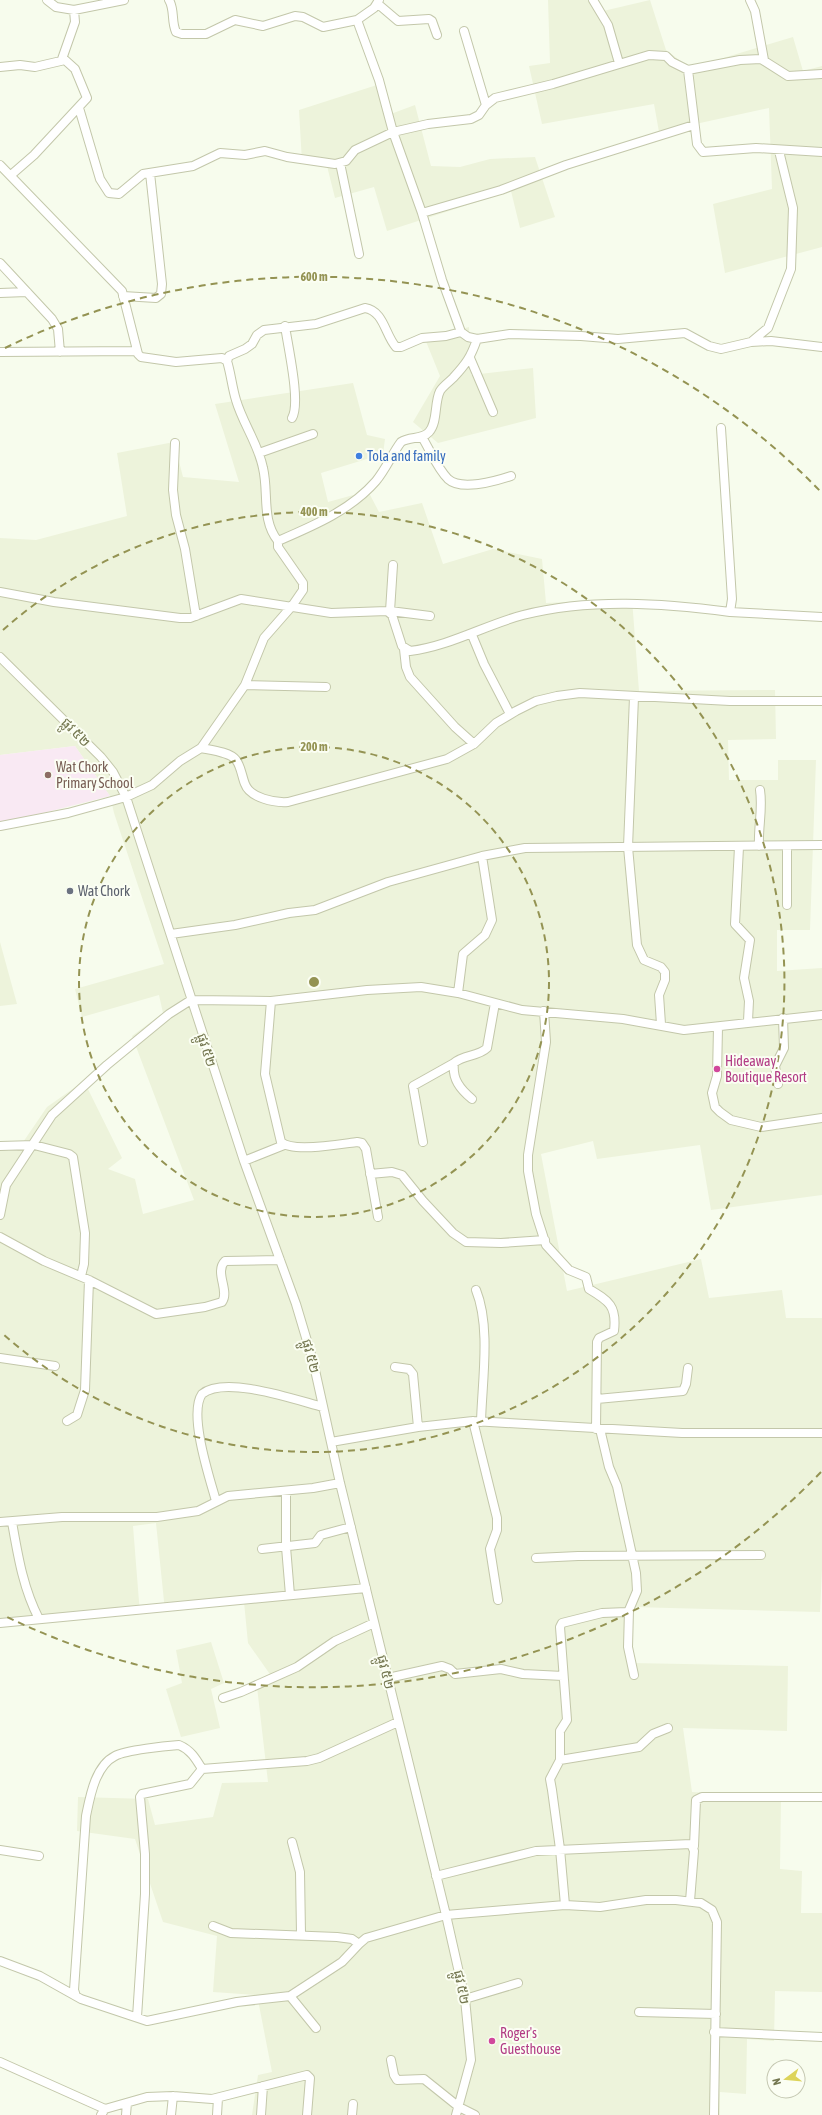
<svg xmlns="http://www.w3.org/2000/svg" width="822" height="2115" font-family="'Asap Condensed','Noto Sans Khmer',sans-serif">
<rect width="100%" height="100%" fill="#f7fced"/>
<path fill="#edf3db" d="M548,0H594L599,12L650,0L666,50L690,68L793,37L803,71L822,66V247L725,273L713,204L772,189L769,108L659,132L654,104L542,124L529,66L550,63Z
M380,84L388,115L415,105L431,166L460,167L490,159L535,157L555,217L520,228L511,191L387,231L374,187L335,198L327,166L302,162L299,110Z
M469,327L471,375L533,368L536,418L438,443L413,422L440,376L425,339Z
M353,383L367,435L385,439L383,454L321,473L328,502L368,491L379,512L422,503L443,564L493,549L542,559L546,603L632,599L639,691L775,690L776,739L728,740L729,780H778V760H816L810,930H777V971L822,968V1195L711,1210L700,1145L597,1159L593,1141L541,1154L567,1291L701,1259L709,1298L782,1290L786,1318H822V1569L820,1612L633,1607L631,1663L788,1666L787,1731L683,1728L692,1792L781,1797L780,1869L802,1871L801,1913H822V1992L775,1991L774,2041L747,2039L746,2094L720,2092V2115H252L258,2075L272,2072L257,1995L213,1992L217,1936L163,1922L135,1839L77,1831L78,1797L148,1799L155,1825L213,1817L222,1783L268,1782L257,1687L274,1680L248,1643L244,1602L165,1611L156,1523L133,1526L140,1614L0,1627V1150L17,1151L47,1107L84,1081L122,1158L108,1169L135,1179L143,1214L194,1200L132,1036L163,1013L159,995L82,1017L75,989L164,964L114,813L110,796L75,746L0,755V538L36,540L127,516L117,453L174,442L183,477L239,482L215,404Z
M0,942L17,1004L0,1006Z
M211,1642L224,1683L211,1689L220,1728L181,1737L166,1689L182,1683L176,1650Z"/>
<path fill="#f9e9f3" d="M75,746L110,796L0,824V755Z"/>
<g fill="none" stroke-linecap="round" stroke-linejoin="round">
<g stroke="#c3c7aa" stroke-width="10">
<path id="minor" d="M47,0L56,7L74,10L124,0
M169,0C175,10 171,21 176,32L182,34H206L235,20L263,26L295,16L303,17L323,27L357,20
M379,0L374,8L357,20L379,80L393,132L422,213L501,190L566,165L694,125
M593,0L608,25L619,63
M750,0L755,11L764,60
M378,4L398,21L429,19L432,21L437,35
M464,31L486,105
M62,59L75,22L74,10
M0,67L20,65L35,67L65,60L75,69L87,98L34,155L11,175
M688,70L697,144L703,152L756,148L822,152
M79,108L100,179L109,193L119,194L143,174L193,166L220,153L245,155L265,151L287,157L335,164L346,161L355,150L393,132L428,124L471,119L479,115L486,105L495,98L553,84L649,55L666,56L672,62L688,70L740,60L761,59L788,76L822,74
M340,163L359,254
M0,165L122,291L138,354L141,357L176,362L222,358L227,361C231,374 232,387 236,400C243,424 258,443 263,468C269,493 261,520 278,541
M422,213L442,280L461,332L468,337L477,339
M0,263L52,319L58,329L60,352
M0,293L27,292
M123,296L156,298L161,294L162,284L150,173
M285,326C288,347 301,403 292,418
M751,342L768,328L791,269L793,208L779,151
M0,352L136,351
M470,358L493,412
M227,361L229,356L245,349L252,344L257,335L264,330L316,324L365,308C384,311 385,335 396,347H401L422,338L446,336L461,332
M422,437C430,450 437,468 448,479C461,491 496,481 511,476
M175,443L173,490L176,515L185,549L196,616
M259,453L313,434
M393,565L390,611L430,616
M0,592L54,602L180,618H190L241,599L331,613L387,611L392,615L402,646L410,651C450,646 485,625 523,615C590,598 662,603 730,612L732,599L721,428
M730,612L822,617
M472,635L484,664L510,714
M404,649L406,667L410,677L455,727L474,744
M0,657L101,757L113,772L126,797L244,1161L296,1304L313,1361L340,1483L446,1915L465,1999L471,2060L456,2115
M245,685L326,687
M634,697L628,847L637,945L644,960L661,967L665,972V980L659,995L661,1024
M201,748C211,750 230,752 236,760C241,766 242,777 245,784C250,798 275,803 288,802L447,759L474,744L496,723L516,711L536,701L557,696L580,693L730,701H822
M0,826L68,813L126,797L152,785L180,761L201,748L245,685L264,638L292,606L303,590V583L278,547V541C313,526 351,510 376,481C386,469 392,454 401,442C410,436 422,440 429,432C438,422 434,403 440,391C443,386 449,382 453,378C466,364 471,357 477,339L510,334L581,336L618,339L685,333L709,346L721,349L751,342L771,341L822,347
M759,846C758,827 763,809 760,790
M739,847L735,924L750,940L744,978L749,1001L748,1021
M787,905V847
M171,934L235,925L289,913L315,910L388,882L482,856L525,848L822,845
M458,993L463,954L485,935L492,920L482,856
M271,1001L265,1074L281,1142C293,1153 341,1144 357,1142L362,1143L366,1149L378,1217
M544,1011L546,1042L528,1155V1171L536,1214L546,1245L569,1270L586,1277L589,1289C609,1301 617,1306 614,1331L599,1338L597,1342L596,1429
M718,1027L717,1076L712,1093L715,1107L720,1112L731,1120L761,1127L822,1118
M778,1084L775,1066L784,1048L783,1018
M472,1099C460,1089 452,1079 454,1063C464,1054 478,1057 487,1048L495,1003
M423,1142L413,1086L454,1063
M0,1146L34,1145L69,1154L73,1157L85,1233L84,1264L81,1276
M244,1161L284,1145
M370,1174L392,1172L402,1175L423,1201L453,1233L466,1242L501,1243L545,1240
M0,1215L6,1185L52,1115L107,1065L169,1014L191,1000L271,1001L367,990L421,987L458,993L522,1010L623,1019L684,1030L822,1015
M0,1237L44,1261L89,1280L156,1314L205,1307L222,1302C230,1291 214,1272 225,1261L280,1260
M476,1290C491,1327 482,1382 481,1422
M0,1358L55,1366
M395,1367L409,1369L413,1374L418,1427
M597,1399L683,1391L686,1384L688,1368
M67,1421L77,1415L85,1390L89,1280
M473,1421L497,1518V1530L490,1549L498,1600
M331,1442L418,1427L473,1421L682,1433H822
M286,1491V1547L290,1595
M216,1501C210,1479 188,1414 202,1394C225,1375 296,1400 323,1407
M0,1522L62,1517H157L198,1511L228,1496L313,1488L340,1483
M12,1522C18,1556 23,1588 39,1619
M262,1549L315,1543L321,1535L351,1527
M536,1558L578,1556L761,1555
M629,1610L628,1647L634,1675
M0,1623L366,1588
M388,1678L442,1666L450,1669L455,1674L501,1669L523,1674L563,1676
M223,1698L241,1692L297,1667L335,1641L374,1623
M560,1760L639,1747L653,1734L668,1728
M202,1769L307,1761L319,1758L398,1722
M292,1842L300,1872L301,1934
M694,1846L696,1800L702,1797H822
M0,1850L39,1856
M436,1876L536,1851L691,1844L694,1851L690,1901
M565,1905L560,1849L552,1790L550,1779L560,1760V1731L567,1720L560,1627L562,1623L602,1613L627,1612L629,1610L637,1591L636,1573L617,1486L609,1467L600,1429
M213,1926L231,1933L337,1937L352,1939L359,1944L366,1938L446,1915L565,1905L600,1907L646,1900H676L701,1903L712,1910L717,1922L714,2115
M0,1961L40,1976L81,1999L147,2021L237,2002L290,1996L342,1962L359,1944
M76,1996L74,1990L86,1816C90,1797 95,1766 115,1756C126,1750 166,1746 179,1745C191,1750 196,1759 202,1769L190,1784L142,1794L140,1797L145,1854V1894L137,2017
M290,1996L316,2028
M465,1999L518,1983
M639,2012L716,2014
M714,2032L822,2037
M391,2060L394,2075L397,2080L424,2079L459,2107L475,2115
M0,2062L105,2109
M101,2115L105,2109L147,2097L173,2096L212,2099L307,2075L310,2078L307,2115
M126,2115L127,2103
M171,2115L173,2096
M217,2115L218,2098
M261,2115L263,2086
M352,2115L353,2104"/>
</g>
<use href="#minor" stroke="#fff" stroke-width="8"/>
</g>
<g fill="none" stroke="#949353" stroke-width="2" stroke-dasharray="7 5">
<circle cx="314" cy="982" r="235"/>
<path d="M3 630A470 470 0 1 1 3 1334"/>
<path d="M821 1472A705 705 0 0 1 5 1616M5 348A705 705 0 0 1 821 492"/>
</g>
<circle fill="#3f7fe0" stroke="#fbfef3" stroke-width="1.5" cx="359" cy="456" r="4"/>
<circle fill="#8d6e63" stroke="#fbfef3" stroke-width="1.5" cx="48" cy="775" r="4"/>
<circle fill="#6b7280" stroke="#fbfef3" stroke-width="1.5" cx="70" cy="891" r="4"/>
<g fill="#d1479c" stroke="#fbfef3" stroke-width="1.5">
<circle cx="717" cy="1069" r="4"/>
<circle cx="492" cy="2041" r="4"/>
</g>
<g text-anchor="middle" stroke-width="4" stroke-linejoin="round" paint-order="stroke">
<g font-size="14" fill="#366cbe" stroke="#fbfef3" text-anchor="start">
<text x="367" y="461">Tola and family</text>
</g>
<g font-size="14" fill="#747750" stroke="#fbfef3">
<text transform="translate(76 732) rotate(45)" y="5">ផ្លូវ ៥២</text>
<text transform="translate(207 1050) rotate(72)" y="5">ផ្លូវ ៥២</text>
<text transform="translate(311 1356) rotate(75)" y="5">ផ្លូវ ៥២</text>
<text transform="translate(386 1672) rotate(76)" y="5">ផ្លូវ ៥២</text>
<text transform="translate(462 1987) rotate(79)" y="5">ផ្លូវ ៥២</text>
</g>
<g font-size="14" fill="#785e54" stroke="#fbfef3" text-anchor="start">
<text x="56" y="772">Wat Chork<tspan x="56" dy="16">Primary School</tspan></text>
</g>
<g font-size="14" fill="#5b616d" stroke="#fbfef3" text-anchor="start">
<text x="78" y="896">Wat Chork</text>
</g>
<g font-size="14" fill="#b23c85" stroke="#fbfef3" text-anchor="start">
<text x="725" y="1066">Hideaway<tspan x="725" dy="16">Boutique Resort</tspan></text>
<text x="500" y="2038">Roger's<tspan x="500" dy="16">Guesthouse</tspan></text>
</g>
</g>
<circle cx="314" cy="982" r="6" fill="#949353" stroke="#fbfef3" stroke-width="2"/>
<g font-size="12" text-anchor="middle" font-weight="bold" fill="#949353" stroke="#fbfef3" stroke-width="4" stroke-linejoin="round" paint-order="stroke">
<text x="314" y="281">600 m</text>
<text x="314" y="516">400 m</text>
<text x="314" y="751">200 m</text>
</g>
<g transform="translate(786 2079) rotate(254)"><circle r="19" fill="#fbfef3" stroke="#c5c8b2"/>
<path d="M0-3L7 15L0 10L-7 15Z" fill="#ddd45a"/>
<text y="-6" font-size="11" font-weight="bold" text-anchor="middle" fill="#747750">N</text>
</g>
</svg>
